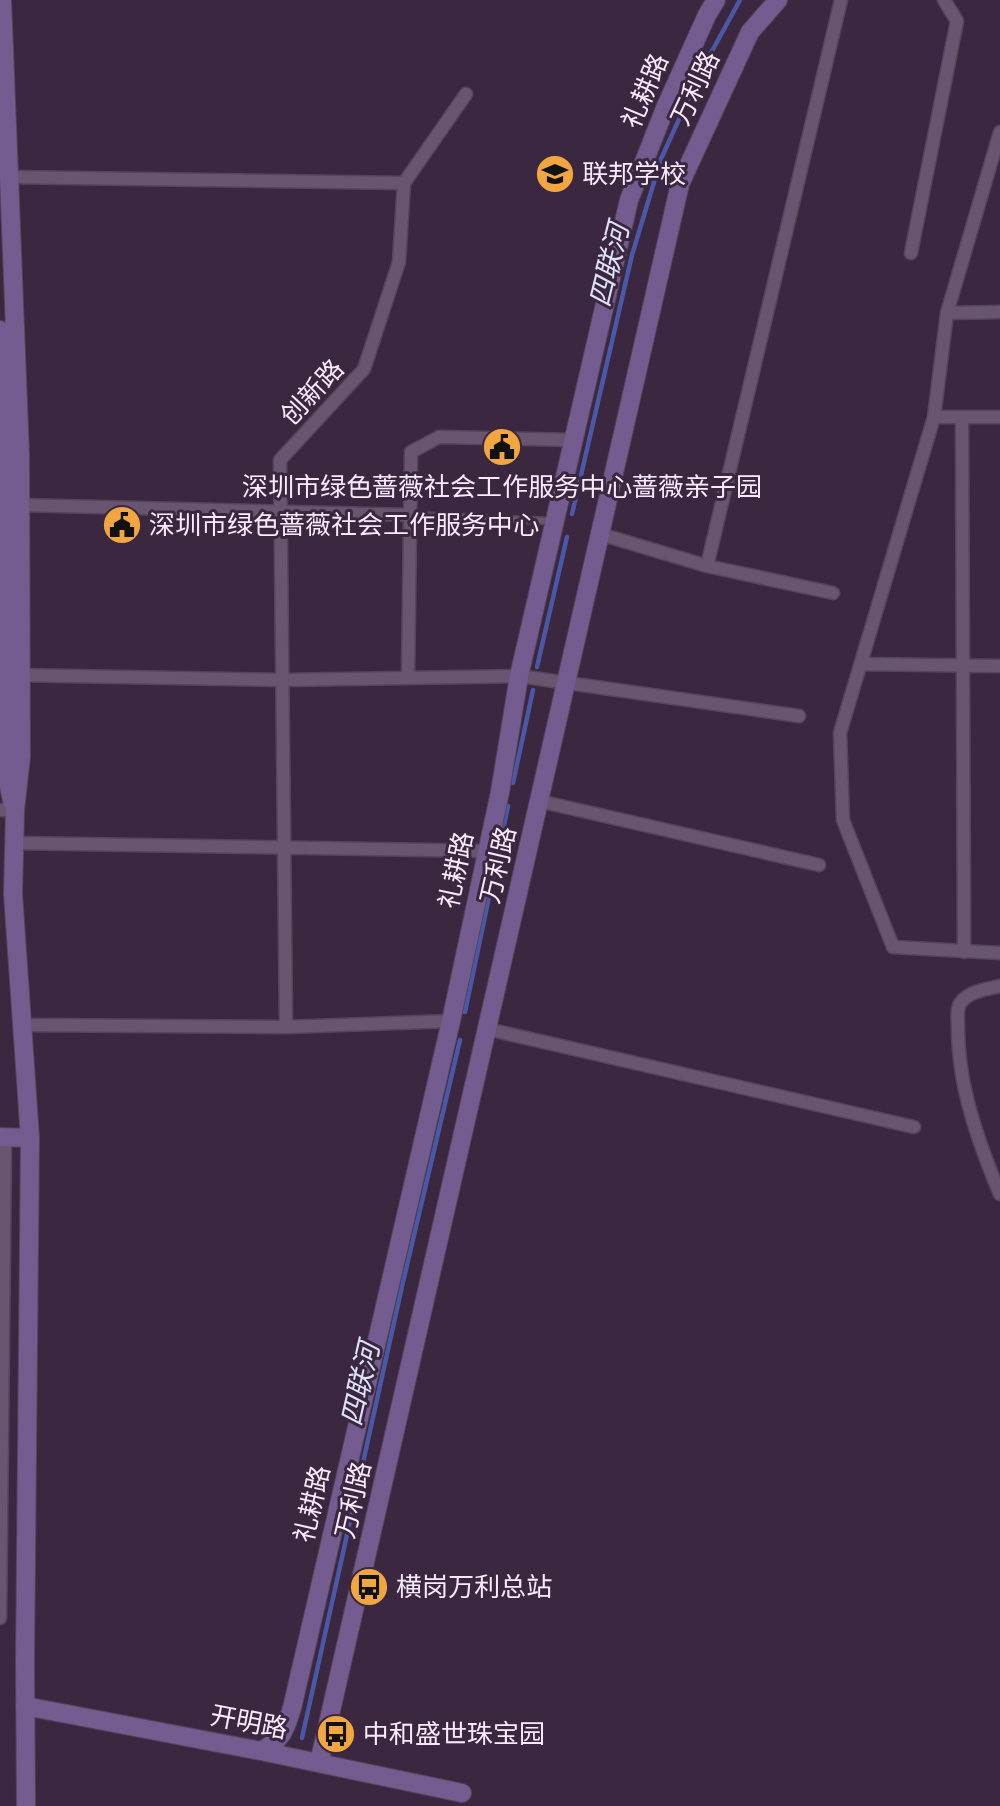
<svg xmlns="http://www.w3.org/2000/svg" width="1000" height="1806" font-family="'Sofia Sans Condensed','Noto Sans SC',sans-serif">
<rect width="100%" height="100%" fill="#3b2840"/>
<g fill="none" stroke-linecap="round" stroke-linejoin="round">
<path stroke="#4b58a6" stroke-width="4.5" d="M572,514L632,255L661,159L700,73L740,0
M537,667L567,537
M513,783L533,690
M465,1012L508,806
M302,1738L403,1282L460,1040"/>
<g stroke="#554559" stroke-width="9">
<path id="lane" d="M410,515L551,521"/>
</g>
<g stroke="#554559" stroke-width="15">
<path id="street" d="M1000,132L947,313L934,417L840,733L843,820L893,947L1000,953
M8,177L404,183L399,262L364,369L280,460L286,1027
M404,183L466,94
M911,253L957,21L944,0
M947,313L1000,312
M934,417H1000
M962,417L964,952
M20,505L410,515
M600,534L707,566L833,593
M707,566L841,0
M861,664L1000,666
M15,675L284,680L519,676L799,716
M408,678L411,452L439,437L573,440
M539,801L819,865
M0,810H15
M14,843L487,851
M1000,986C987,989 970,991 961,1002C956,1009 958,1020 958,1028C958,1085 978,1142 1000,1194
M22,1025L286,1027L451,1021
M487,1029L914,1127
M0,1618L5,1138"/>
</g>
<g stroke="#554559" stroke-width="20">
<path id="secondary" d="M2,0L20,454L21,757L15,810L13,894L30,1138L25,1661L26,1806
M0,330L5,456V767L12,801
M0,1137L30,1138
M25,1706L261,1751L462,1793
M261,1751C283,1739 285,1730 292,1708L451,1021L500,792L519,676L629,200L666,106L707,15L716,0
M319,1763L680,184L750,32L778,0"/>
</g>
<use href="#lane" stroke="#6a5570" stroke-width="6"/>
<use href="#street" stroke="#6a5570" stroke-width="12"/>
<use href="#secondary" stroke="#755c90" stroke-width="18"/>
</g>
<defs>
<g id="school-disc" transform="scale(2.0125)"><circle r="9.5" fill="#f1a63f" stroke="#3b2840"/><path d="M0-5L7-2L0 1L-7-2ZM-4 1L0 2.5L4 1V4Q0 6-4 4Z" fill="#111"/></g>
<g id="civic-disc" transform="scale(2.0125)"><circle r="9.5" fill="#f1a63f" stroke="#3b2840"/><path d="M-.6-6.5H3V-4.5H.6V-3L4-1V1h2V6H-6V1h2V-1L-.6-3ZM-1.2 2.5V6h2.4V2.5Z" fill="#111"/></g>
<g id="bus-disc" transform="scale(2.0125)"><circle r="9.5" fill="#f1a63f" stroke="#3b2840"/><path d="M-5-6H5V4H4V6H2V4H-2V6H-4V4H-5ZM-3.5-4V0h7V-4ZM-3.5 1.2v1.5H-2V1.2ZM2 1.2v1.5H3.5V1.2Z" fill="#111"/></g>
</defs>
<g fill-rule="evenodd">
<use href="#school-disc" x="555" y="174"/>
<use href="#civic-disc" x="502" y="447"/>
<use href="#civic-disc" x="122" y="525"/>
<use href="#bus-disc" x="369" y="1587"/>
<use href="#bus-disc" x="336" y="1734"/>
</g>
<g text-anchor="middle" stroke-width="6" stroke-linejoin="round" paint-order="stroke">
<g font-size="26" fill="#f8ebfb" stroke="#3b2840">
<text transform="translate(695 88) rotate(-65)" y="9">万利路</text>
<text transform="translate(645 91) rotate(-67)" y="9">礼耕路</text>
<text transform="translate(312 392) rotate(-47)" y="9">创新路</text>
<text transform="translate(498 865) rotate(-77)" y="9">万利路</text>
<text transform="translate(456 870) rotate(-78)" y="9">礼耕路</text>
<text transform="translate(353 1500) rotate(-77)" y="9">万利路</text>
<text transform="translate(312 1504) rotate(-77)" y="9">礼耕路</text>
<text transform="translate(249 1722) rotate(11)" y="9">开明路</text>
</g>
<g font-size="26" fill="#f8ebfb" stroke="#3b2840" text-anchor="start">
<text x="582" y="183">联邦学校</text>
<text x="502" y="496" text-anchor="middle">深圳市绿色蔷薇社会工作服务中心蔷薇亲子园</text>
<text x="149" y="534">深圳市绿色蔷薇社会工作服务中心</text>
<text x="396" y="1596">横岗万利总站</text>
<text x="363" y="1743">中和盛世珠宝园</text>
</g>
<g font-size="28" font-style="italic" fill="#dde3f9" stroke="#3b2840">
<text transform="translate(609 265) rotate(-76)" y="10">四联河</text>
<text transform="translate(360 1384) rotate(-77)" y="10">四联河</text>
</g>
</g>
</svg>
